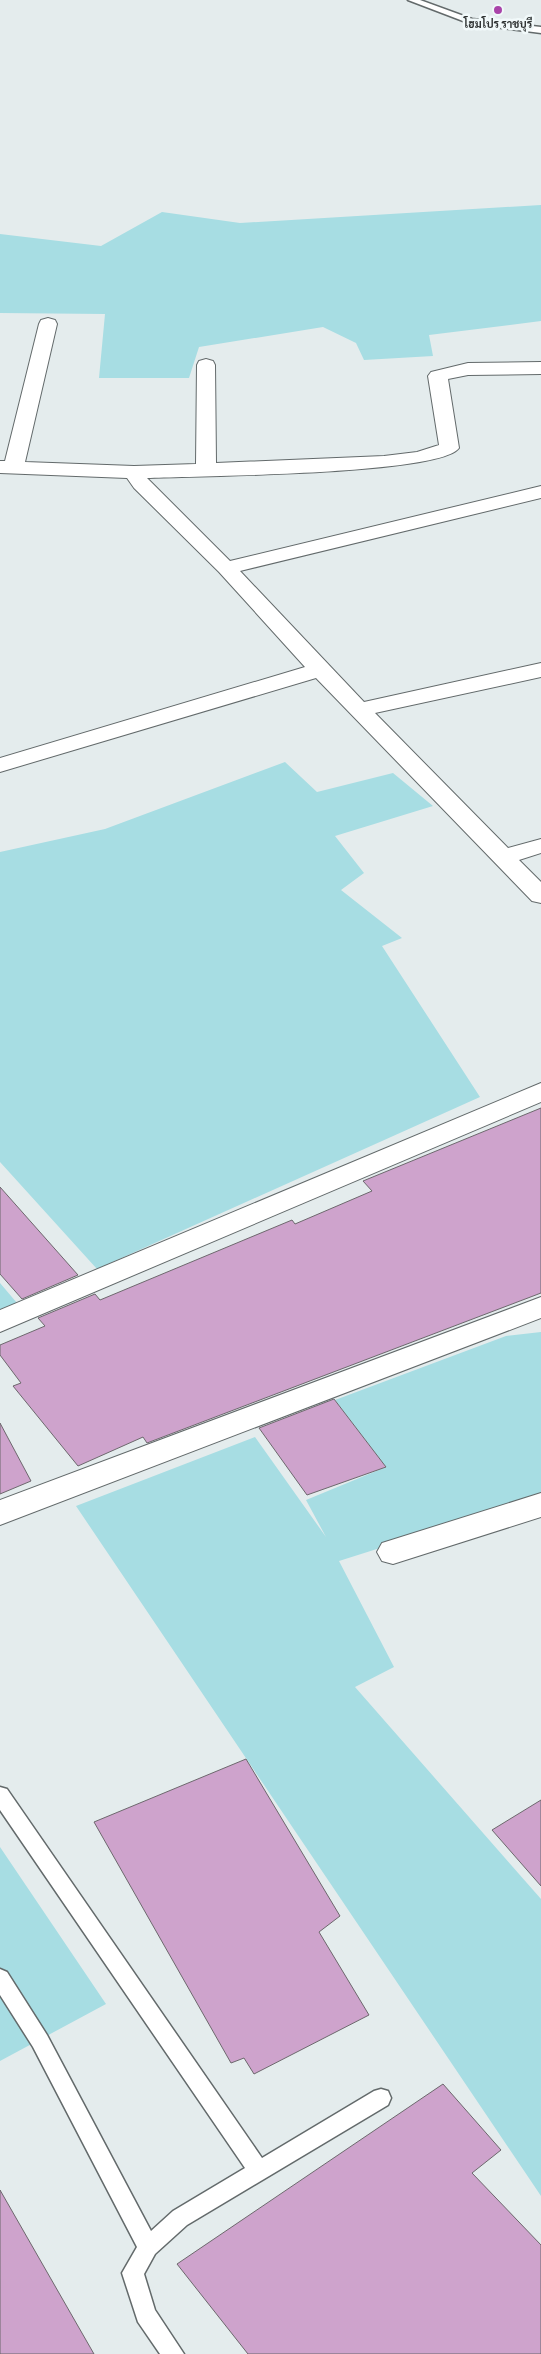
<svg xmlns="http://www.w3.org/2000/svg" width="541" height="2354" font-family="'Source Sans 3',Sarabun,sans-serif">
<rect width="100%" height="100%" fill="#e4eced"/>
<path fill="#a7dde3" d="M541,205V321L429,335L433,356L364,360L356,343L323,327L199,347L189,378H99L105,314L0,313V234L101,246L162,212L240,223Z
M285,762L317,792L393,773L433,806L335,836L364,873L341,890L402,938L382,946L480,1097L97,1269L0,1162V852L105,829Z
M0,1283L17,1303L0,1310Z
M541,1332V1497L339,1561L394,1667L355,1687L541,1899V2196L76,1506L255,1437L326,1537L306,1500L386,1467L335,1400L506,1336Z
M0,1847L106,2004L0,2061Z"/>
<path fill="#cea3cc" stroke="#6d686d" d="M541,1108V1293L147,1443L143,1437L78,1466L13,1386L21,1383L0,1355V1345L45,1326L38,1318L95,1294L100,1300L292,1220L295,1224L372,1191L363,1181Z
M0,1187L78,1275L22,1299L0,1274Z
M334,1399L386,1467L307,1495L259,1428Z
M0,1423L31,1481L0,1494Z
M246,1759L340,1916L319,1932L369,2015L254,2074L244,2058L231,2063L94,1822Z
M541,1800V1886L492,1830Z
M443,2084L501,2150L472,2173L541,2245V2354H248L177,2264Z
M0,2190L94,2354H0Z"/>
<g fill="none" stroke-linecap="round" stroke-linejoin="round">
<g stroke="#636a6b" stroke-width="3">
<path id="service" d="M408,0H420L472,19L541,27V33L471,24Z
M0,1787L7,1789L262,2158L374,2091L381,2089L388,2091L391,2098L388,2105L187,2225L155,2254L144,2274L155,2310L184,2354H160L138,2322L122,2273L137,2247L33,2047L0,1995V1969L7,1972L47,2035L151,2231L173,2211L245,2168L0,1810Z"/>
</g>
<g stroke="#636a6b" stroke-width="2">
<path id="minor" d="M48,318L55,320L57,324L25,462L134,466L196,464L197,365L199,361L206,359L213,361L215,365L216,463L384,456L417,452L439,445L428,376L431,372L468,363L541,362V374L468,375L448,379L459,448C441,475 192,476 147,478L230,561L541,486V498L240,571L364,702L541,663V677L375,713L508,848L541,839V853L519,860L541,882V903L532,901L316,678L0,772V758L305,667L219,572L134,488L127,478L0,473V461H5L39,324L41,320Z
M541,1083V1102L0,1332V1310Z
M541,1297V1318L0,1525V1500Z
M541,1493V1517L393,1564L382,1561L377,1552L382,1543Z"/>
</g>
<use href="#service" fill="#fff" fill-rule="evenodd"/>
<use href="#minor" fill="#fff" fill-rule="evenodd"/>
</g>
<circle fill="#a944a9" stroke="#f1f9fa" stroke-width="2" cx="498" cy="10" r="5"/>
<g text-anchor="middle" stroke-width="5" stroke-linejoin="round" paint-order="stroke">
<g font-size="11" font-weight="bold" fill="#2e3232" stroke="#f1f9fa">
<text x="498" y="28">โฮมโปร ราชบุรี</text>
</g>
</g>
</svg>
